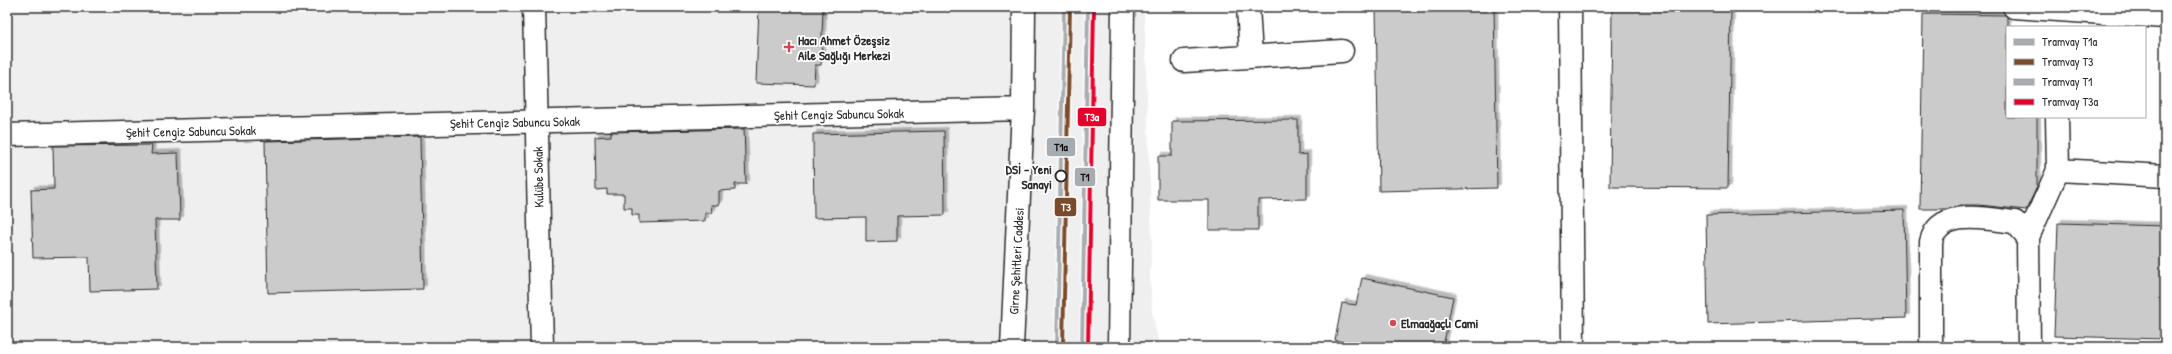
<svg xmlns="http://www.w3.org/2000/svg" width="2172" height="354" font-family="'Patrick Hand',sans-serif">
<defs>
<filter id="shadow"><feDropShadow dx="3.5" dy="-3.5" stdDeviation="0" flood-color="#0004"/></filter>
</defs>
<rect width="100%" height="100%" fill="#fff"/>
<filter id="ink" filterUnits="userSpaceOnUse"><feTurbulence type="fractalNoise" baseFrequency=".025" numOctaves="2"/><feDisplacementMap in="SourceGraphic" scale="8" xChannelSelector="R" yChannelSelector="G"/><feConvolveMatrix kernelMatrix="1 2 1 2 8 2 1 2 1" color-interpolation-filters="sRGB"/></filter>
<g filter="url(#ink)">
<path fill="#efefef" d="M7,7H1144L1152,243L1150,276L1152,310L1159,347H7Z"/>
<path fill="#cbcbcb" stroke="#2b2b2b" filter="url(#shadow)" d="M759,7H823L821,65H815L814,85L756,83Z
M1376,7H1494L1497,188L1379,191Z
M1612,7H1731L1728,188L1610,187Z
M1923,14L2005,15L2007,17V117H2037V187L2026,210L1979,205H1964L1946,209H1920Z
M1298,120V155L1307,154V199L1258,200V230H1209V200H1158V156H1172V121Z
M744,129L746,184H735V190L719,191V205H711L712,213H705V221L639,223V215H632V208H624V194H607V189L596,190L595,137L611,136V132Z
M944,131L945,215L897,216V241L866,242V217L814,218L813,134Z
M420,137L423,289L268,293L265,141Z
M152,145L151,154L178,153L180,220H155L157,289L90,291L89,257L33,258L31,190L54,189L53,146Z
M1904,210L1906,318L1708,324L1706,215Z
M2058,223L2165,226V339L2054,336Z
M1362,278L1453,297L1443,347H1347L1348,343L1335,340L1342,303L1356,305Z"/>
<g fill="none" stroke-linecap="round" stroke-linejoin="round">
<g stroke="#2b2b2b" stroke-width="25">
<path id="minor" d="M534,7L542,347
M1248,7L1251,56
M1570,7L1573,347
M2014,7L2165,17
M1184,61L1342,51
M7,135L1023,109
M2058,170L2165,176
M2028,237L2058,170L2057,117
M1012,347L1023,109L1024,7
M1119,347L1123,7
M1931,347V242C1939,207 1988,219 2015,222L2028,237L2029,347"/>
</g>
<use href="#minor" stroke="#fff" stroke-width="22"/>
<g stroke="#fff" stroke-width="7">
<path id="tram-1" d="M1057,347L1064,7"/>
</g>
<g stroke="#fff" stroke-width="7">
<path id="tram-2" d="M1063,347L1070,7"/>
</g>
<g stroke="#fff" stroke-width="7">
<path id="tram-3" d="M1082,347L1088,7"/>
</g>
<g stroke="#fff" stroke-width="7">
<path id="tram-4" d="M1088,347L1094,7"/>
</g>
<use href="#tram-1" stroke="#a7acb0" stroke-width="4"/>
<use href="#tram-2" stroke="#7a4b2a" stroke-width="4"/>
<use href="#tram-3" stroke="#a7acb0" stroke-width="4"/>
<use href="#tram-4" stroke="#e4002b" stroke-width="4"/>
</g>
</g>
<g fill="#d1495b" stroke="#fff" stroke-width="1.5">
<path d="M787 41h4v4h4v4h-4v4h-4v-4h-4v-4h4z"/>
<circle cx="1393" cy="323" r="4"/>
</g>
<circle fill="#fff" stroke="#2b2b2b" stroke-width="2" cx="1061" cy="176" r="5.5"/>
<g text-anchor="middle" stroke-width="3.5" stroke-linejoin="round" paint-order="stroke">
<g font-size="13" font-weight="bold" fill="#2b2b2b" stroke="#fff" text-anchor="start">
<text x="798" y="45">Hacı Ahmet Özeşsiz<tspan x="798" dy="15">Aile Sağlığı Merkezi</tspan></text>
<text x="1401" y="328">Elmaağaçlı Cami</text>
</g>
<g font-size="13" fill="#2b2b2b" stroke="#fff">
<text transform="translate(839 114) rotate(-1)" y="5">Şehit Cengiz Sabuncu Sokak</text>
<text transform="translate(515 122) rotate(-1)" y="5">Şehit Cengiz Sabuncu Sokak</text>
<text transform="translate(191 131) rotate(-1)" y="5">Şehit Cengiz Sabuncu Sokak</text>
<text transform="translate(538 177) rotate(-91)" y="5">Kulübe Sokak</text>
<text transform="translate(1016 261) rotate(-87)" y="5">Girne Şehitleri Caddesi</text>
</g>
<g font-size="13" font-weight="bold" fill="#2b2b2b" stroke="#fff" text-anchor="end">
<text x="1052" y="174">DSİ - Yeni<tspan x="1052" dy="15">Sanayi</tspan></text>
</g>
</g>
<g stroke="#fff" stroke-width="1.5">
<rect x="1077" y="107" width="30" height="20" rx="4" fill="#e4002b"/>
<rect x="1046" y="137" width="30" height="20" rx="4" fill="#a7acb0"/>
<rect x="1074" y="167" width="22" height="20" rx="4" fill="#a7acb0"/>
<rect x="1054" y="197" width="23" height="20" rx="4" fill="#7a4b2a"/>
</g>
<g font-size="11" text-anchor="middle" font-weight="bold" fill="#fff">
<text x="1092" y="121">T3a</text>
<text x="1066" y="211">T3</text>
</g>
<g font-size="11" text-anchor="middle" font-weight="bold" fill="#111">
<text x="1061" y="151">T1a</text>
<text x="1085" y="181">T1</text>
</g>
<rect width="2172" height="354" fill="none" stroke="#fff" stroke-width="24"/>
<rect x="12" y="12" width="2148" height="330" fill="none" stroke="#2b2b2b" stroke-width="1.5" filter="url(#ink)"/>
<rect x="2006" y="26" width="140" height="92" fill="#ffffff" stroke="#aaaaaa"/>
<rect x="2014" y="39" width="20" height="6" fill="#a7acb0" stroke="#aaaaaa"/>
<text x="2042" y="46" font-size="12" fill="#2b2b2b">Tramvay T1a</text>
<rect x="2014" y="59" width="20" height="6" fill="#7a4b2a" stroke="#aaaaaa"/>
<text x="2042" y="66" font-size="12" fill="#2b2b2b">Tramvay T3</text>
<rect x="2014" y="79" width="20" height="6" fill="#a7acb0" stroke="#aaaaaa"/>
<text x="2042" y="86" font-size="12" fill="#2b2b2b">Tramvay T1</text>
<rect x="2014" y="99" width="20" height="6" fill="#e4002b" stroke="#aaaaaa"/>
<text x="2042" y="106" font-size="12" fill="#2b2b2b">Tramvay T3a</text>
</svg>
